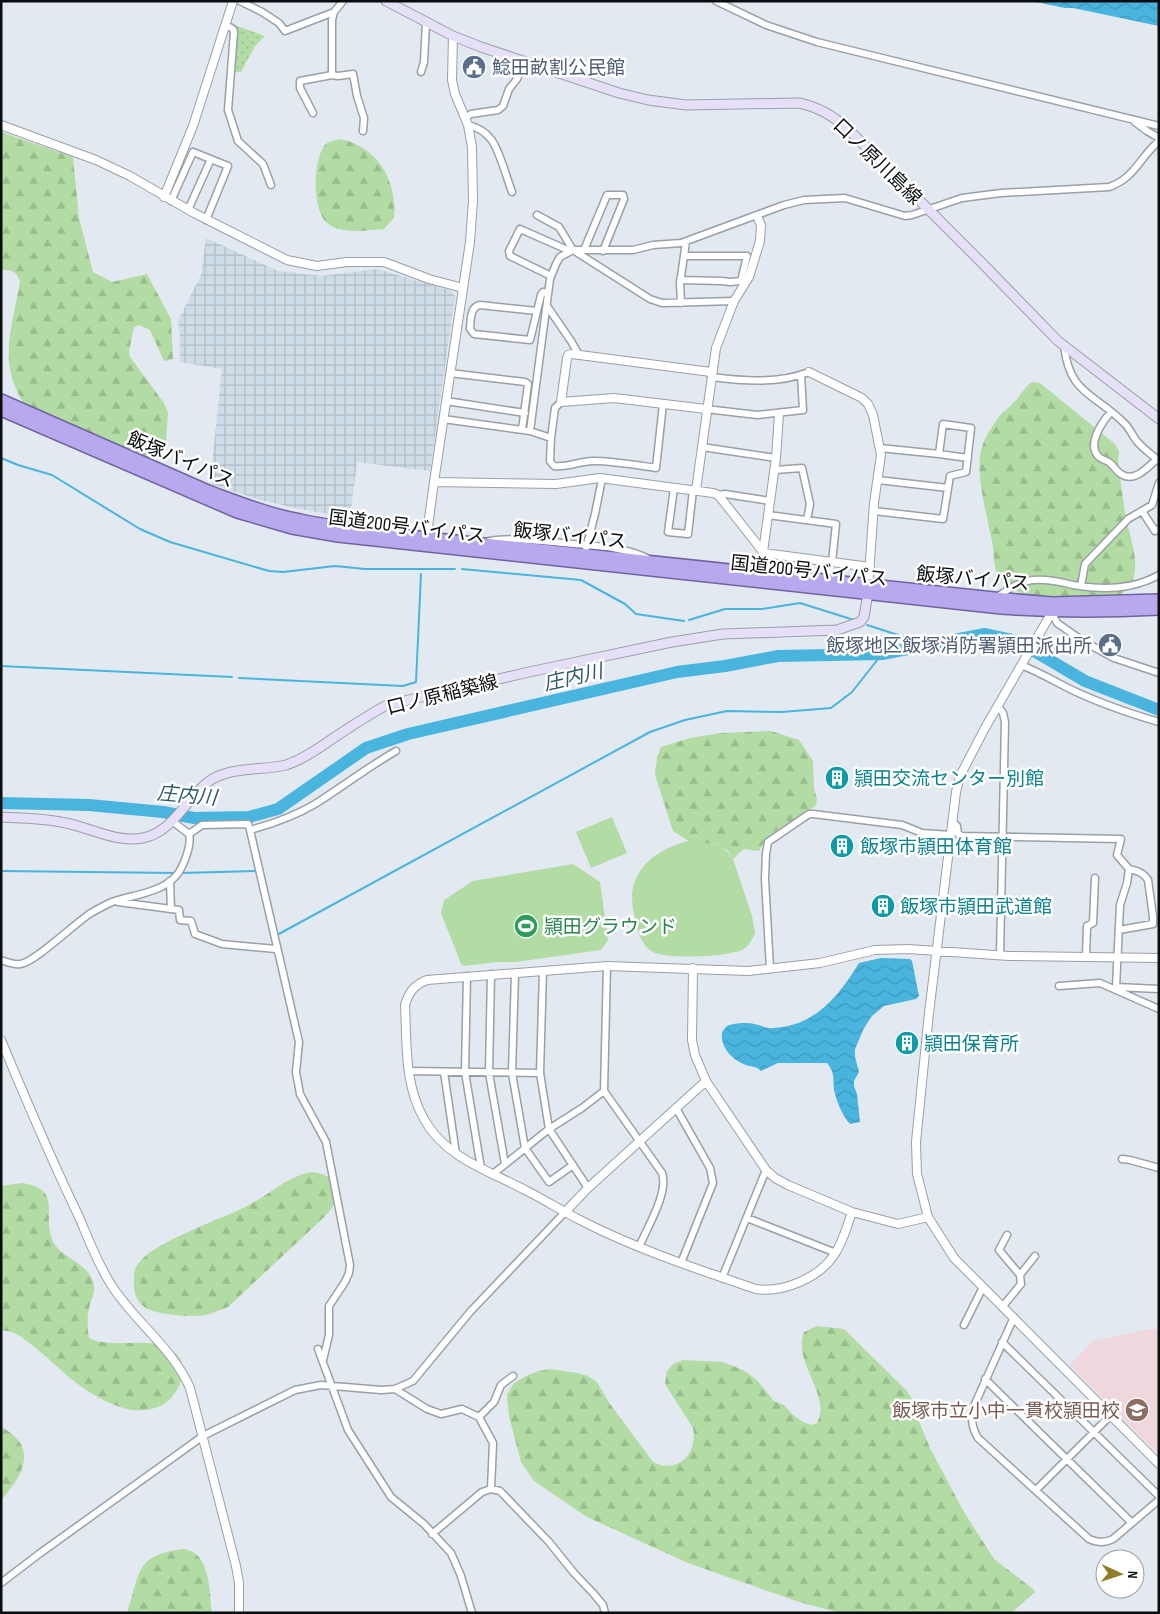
<svg xmlns="http://www.w3.org/2000/svg" width="1160" height="1614" font-family="'Sofia Sans Condensed','Noto Sans JP',sans-serif">
<defs>
<pattern id="industrial-grid" width="8" height="8" patternUnits="userSpaceOnUse" patternTransform="scale(1.25)"><rect width="8" height="8" fill="#cedce8"/><path d="M0 4h8M4 0v8" fill="none" stroke="#b0bcc6"/></pattern>
<pattern id="forest-firs" width="22" height="20" patternUnits="userSpaceOnUse" patternTransform="scale(1.25)"><rect width="22" height="20" fill="#b3dca5"/><path d="M5 1l3.5 6h-7zM16 11l3.5 6h-7z" fill="#99bc8d"/></pattern>
<pattern id="park-dots" width="8" height="8" patternUnits="userSpaceOnUse" patternTransform="scale(1.25)"><rect width="8" height="8" fill="#b3dca5"/><path d="M2 2h.1M6 6h.1" fill="none" stroke="#99bc8d" stroke-width="1.8" stroke-linecap="round"/></pattern>
<pattern id="water-waves" width="16" height="10" patternUnits="userSpaceOnUse" patternTransform="scale(1.25)"><rect width="16" height="10" fill="#49b4dd"/><path d="M0 5q4-4 8 0t8 0" fill="none" stroke="#3e9abc"/></pattern>
</defs>
<rect width="100%" height="100%" fill="#e2e9f0"/>
<path fill="url(#industrial-grid)" d="M206,238L278,271L322,276L377,269L449,290L455,296L430,471L357,462L350,518L300,509L261,500L210,484L222,369L180,362V336L178,321L201,275Z"/>
<path fill="#f0d7de" d="M1151,1329H1159V1455L1070,1365L1092,1341Z"/>
<path fill="#b3dca5" d="M612,817L627,853L591,868L576,832Z
M689,841C706,841 723,843 733,859L752,916L755,933C753,938 749,946 744,949C730,957 664,960 651,951C642,945 637,931 636,921C634,914 632,906 632,898C632,866 661,847 689,841Z
M573,864L600,882L608,940L601,950L516,962H498L464,966L461,964L441,913L444,900L473,881Z"/>
<path fill="url(#forest-firs)" d="M1,132L73,157L79,218L93,272L112,282L147,274L171,319L173,359L164,361L150,330L139,325L134,327L129,351L130,357L164,403L168,413L166,442L151,458L140,462L27,410C22,400 15,389 12,378C3,348 15,312 20,282C16,271 13,270 1,270Z
M341,139C379,148 397,181 394,218L384,229C367,230 341,235 327,223C312,210 313,162 324,146C328,141 336,140 341,139Z
M1032,382L1040,383L1115,444L1119,451L1118,459C1120,477 1122,494 1125,512C1128,533 1140,558 1133,579C1132,582 1130,587 1128,589C1114,604 1047,600 1028,595C1019,593 1008,588 1002,581C992,571 995,554 992,541C987,515 973,468 983,444C987,433 996,420 1003,412C1008,408 1013,404 1017,399C1022,393 1025,387 1032,382Z
M771,731L799,740L813,761L814,789L817,799L816,805L811,809L774,832L766,838L759,851L744,849L733,859L728,851L715,844L689,841L673,831L655,775L657,757L661,747L690,738L721,733Z
M311,1172C329,1173 342,1184 334,1204C331,1211 324,1217 319,1222L228,1307C222,1309 216,1312 210,1314C194,1318 157,1316 143,1306C137,1301 134,1293 134,1286C134,1278 133,1270 138,1264C152,1242 220,1220 245,1207C268,1196 286,1177 311,1172Z
M22,1183C63,1189 42,1213 52,1239C60,1260 90,1261 94,1286C95,1294 91,1300 89,1308C87,1318 87,1328 89,1338C93,1340 98,1342 103,1342C127,1346 154,1337 174,1352C192,1365 179,1395 164,1404C152,1411 135,1412 123,1408C77,1393 57,1362 20,1336L12,1332L1,1330V1186Z
M817,1326L844,1329L907,1391L913,1401L918,1419L930,1448L964,1512L994,1559L1033,1589L1035,1592L1011,1613H842L802,1603L688,1563L587,1517L534,1481L521,1462L509,1416L507,1395L514,1383L528,1375L539,1371L549,1369L577,1373L588,1376L597,1382L610,1404L653,1462C678,1475 698,1453 693,1428L665,1384L667,1371L673,1364L683,1360L723,1362L743,1370L756,1379L774,1401L784,1405L792,1414L803,1422L811,1425L817,1423C832,1395 792,1362 804,1332Z
M1,1427C39,1446 24,1475 1,1500Z
M184,1549C211,1553 209,1591 212,1613H127C141,1572 134,1555 184,1549Z"/>
<path fill="url(#park-dots)" d="M237,26L265,36L255,46L241,72H233Z"/>
<path fill="url(#water-waves)" d="M1031,1H1159V26L1073,8H1065Z
M881,958L910,959L912,961L919,996L916,999L884,1006L872,1016L864,1028L855,1049V1057L859,1072L854,1081V1086L857,1094L860,1122L850,1124C843,1117 836,1100 834,1090C833,1079 835,1072 827,1063H778L761,1071C757,1066 752,1067 746,1065C732,1060 720,1047 722,1032C724,1030 725,1028 727,1026C733,1023 748,1022 754,1024C761,1025 766,1029 773,1028C815,1026 839,996 859,963Z"/>
<g fill="none" stroke-linecap="round" stroke-linejoin="round">
<path stroke="#49b4dd" stroke-width="2" d="M1,458L18,465L52,475L140,529L170,542L269,571L283,572L335,566L365,569H455
M462,569L581,580L625,604L636,614L684,621
M689,620L725,609H762L800,603L854,620
M867,625L929,645
M1,666L232,677
M239,678L403,686L416,682L421,574
M1,871L176,873
M181,873L259,871
M277,935L650,732L685,720L727,711L782,712L831,708L852,692L882,654"/>
<path stroke="#49b4dd" stroke-width="12" d="M1,803L89,805L163,812L194,818L249,817L278,809L366,748L408,734L677,672L725,666L778,656L882,654L985,634L1017,641L1085,681L1159,710"/>
<g stroke="#99a0a6" stroke-width="9">
<path id="minor" d="M240,1L262,12L279,23L285,31L334,12
M343,1L334,12L332,20V75L338,76L353,74L357,96L364,118L363,131
M716,1L766,25L817,42L1159,126
M226,25L233,29L234,32L228,110L238,141L263,164L271,185
M421,72L424,62L426,22
M313,113L300,88V81L332,75
M465,118L471,114L498,110L503,106L509,89L517,79L525,61
M1135,122L1147,131L1159,138
M468,125C476,127 484,131 489,137C498,145 507,179 512,192
M171,201L193,152L228,166L206,220
M188,210L211,159
M537,215L559,227L573,250L650,299L662,303L734,301
M584,250L607,195H623L624,199L603,251
M551,276L510,256L509,251L520,229L570,251
M680,280L722,281L730,282L741,281L747,256H684
M681,303L680,283L686,242
M547,306L571,341L579,355
M537,311L480,305C470,307 471,319 470,329L474,334L530,340L541,295L543,292L548,293
M1064,345C1069,395 1095,393 1125,424C1130,429 1132,435 1136,440C1142,448 1151,454 1159,461
M450,373L525,382L528,384L522,430
M711,377C743,381 778,384 809,372
M446,401L525,413
M706,409L757,415L803,410L801,375
M1111,412C1102,422 1086,445 1099,457C1102,460 1107,460 1110,463C1114,466 1116,471 1121,474C1134,483 1147,468 1157,459
M443,419L530,431L550,279L556,264L560,257L573,250H633L653,245L681,243L784,205L804,200L845,198L905,216L912,215L962,198L1001,193L1109,187C1135,178 1139,158 1159,141
M530,431L551,438L550,461L554,466C567,468 580,461 593,461C614,461 636,465 656,468L663,404
M551,438L555,408L561,402
M702,447L776,458
M939,454L968,458
M775,470L802,468L810,504L807,520
M878,480L948,488
M674,488L668,532L688,534L693,490
M718,495L725,494L770,501
M874,511L943,519L950,476L966,472L971,428L943,424L939,454L880,448
M1142,511L1155,531L1159,529
M768,515L836,524L832,562
M489,541C514,537 538,541 563,543C591,546 622,546 647,558
M586,548L595,514L602,479
M1081,586L1085,564L1128,519L1152,505L1159,483
M997,597C1006,591 1017,583 1027,581C1040,578 1061,582 1073,585C1103,590 1132,590 1159,575
M1052,612L1057,623L1083,641L1114,658L1159,673
M1021,665C1039,672 1054,681 1070,689C1099,703 1128,713 1159,722
M998,706L1003,713L1005,722L1000,955
M952,821L957,826L958,834L962,836L1121,839L1117,855L1129,869L1127,883L1120,905L1116,987L1159,989
M250,830C272,824 295,816 315,804C342,787 368,767 396,751
M189,834L202,825L248,824L250,830L299,1042L296,1072L300,1094L326,1142L350,1265L349,1273L345,1282L329,1306V1335L323,1360
M170,881L171,909L179,910L180,920L191,921L195,934L222,944L276,949
M118,902L171,909
M1119,930L1153,924V916L1148,880C1143,872 1137,871 1129,869
M1086,957L1087,926L1093,923L1095,878
M1,960C7,962 14,965 20,964C34,963 75,923 91,913C98,909 105,905 112,902C132,895 160,893 175,877C183,869 192,845 189,834L172,821
M770,969L765,879L766,853L768,842L809,814H813L902,825L922,833L951,835
M543,971L540,1073L549,1129L582,1108L604,1091L607,966
M515,973L512,1073L525,1148L549,1182L573,1165
M491,974L489,1073L505,1164
M467,976L465,1072L481,1168
M1059,986L1100,983L1116,990
M1116,987V990L1159,1009
M409,1071L540,1073
M444,1072L456,1154
M604,1091L662,1173C669,1192 647,1228 639,1247
M676,1108L710,1168L713,1183L681,1263
M1122,1159L1130,1160L1159,1168
M493,1174L549,1129L588,1188
M747,1218L836,1253
M1020,1275L1035,1256
M722,1278L766,1170
M1003,1306L1021,1284L1020,1275L999,1250L1007,1235
M1014,1317L974,1406C971,1418 971,1426 978,1438L1089,1539C1099,1543 1104,1543 1113,1539L1159,1500
M964,1325L983,1287
M1002,1342L1159,1496
M318,1349L348,1430L391,1497L424,1524L451,1553L461,1576L472,1613
M985,1379L1132,1523
M395,1389L427,1409L441,1414L462,1409L479,1417L493,1443L491,1489
M479,1417L494,1402L501,1385L513,1376
M1036,1490L1111,1415
M432,1534L482,1492L491,1489L500,1491L549,1542L574,1573L593,1593L603,1605L605,1613
M1,1583L39,1554L203,1436L295,1390L321,1385L381,1390L395,1389L413,1381L470,1312L566,1211"/>
</g>
<g stroke="#99a0a6" stroke-width="10">
<path id="tertiary" d="M1,125L96,160L130,176L194,213L287,260L317,266L347,262H384L429,279L463,288
M164,197L193,126L233,1
M809,372L862,398L868,404L873,415L881,455L874,503L868,589
M706,409L614,398L561,402L567,358L568,355L572,354L711,372
M434,482L556,484L600,478L713,493L718,495L723,501L764,553L870,567
M696,490L716,348L734,301L749,277L760,241L761,225L757,216
M426,541L434,482L470,242L473,201L472,147L468,125L455,94L452,80L453,36
M763,552L776,458L779,414
M1052,607V612L985,728L960,776L956,792L929,1013L916,1142L917,1174L928,1217L954,1258L1159,1464
M693,968L692,1040L695,1055L706,1081L766,1170L775,1178L788,1185L852,1212L898,1224L928,1217
M1,1040C26,1100 51,1159 79,1217C89,1240 98,1265 112,1286C135,1322 172,1347 190,1388L236,1566L239,1583V1613
M566,1211L588,1188L706,1081
M852,1212C847,1226 843,1243 834,1255C819,1278 783,1293 756,1289C697,1269 636,1249 580,1220C562,1211 545,1200 527,1191C490,1171 445,1158 424,1119C404,1084 407,1043 405,1005C409,992 414,985 427,980L607,966L748,971L820,963L875,950L908,949L1009,956L1159,958"/>
</g>
<g stroke="#99a0a6" stroke-width="11">
<path id="secondary" d="M386,1L453,36L481,47L619,93L648,100L686,105L799,103C819,107 834,116 849,130L982,263L1058,341L1159,419
M1,817C23,818 45,818 66,823C91,828 116,843 143,838C173,832 186,799 208,782C229,766 261,771 286,765C302,760 318,749 332,739C350,727 368,715 387,705L529,672L672,642L723,634L837,630L860,622L864,617L868,593"/>
</g>
<g stroke="#70649d" stroke-width="14">
<path id="trunk" d="M1,400L208,491C238,502 268,514 300,520C342,529 384,533 427,538L994,598L1052,603L1159,600
M1,410L237,512L292,528L338,536L1001,608C1055,612 1105,612 1159,609"/>
</g>
<use href="#minor" stroke="#fff" stroke-width="6"/>
<use href="#tertiary" stroke="#fff" stroke-width="8"/>
<use href="#secondary" stroke="#e5dff8" stroke-width="9"/>
<use href="#trunk" stroke="#b8a8ee" stroke-width="11"/>
</g>
<defs>
<g id="civic-disc" transform="scale(1.25)"><circle r="9.5" fill="#5c6f8a" stroke="#fff"/><path d="M-.6-6.5H3V-4.5H.6V-3L4-1V1h2V6H-6V1h2V-1L-.6-3ZM-1.2 2.5V6h2.4V2.5Z" fill="#fff"/></g>
<g id="building-disc" transform="scale(1.25)"><circle r="9.5" fill="#0f9aa8" stroke="#fff"/><path d="M-4-6H4V6H1V3H-1V6H-4ZM-2.5-4.3h1.7v1.8h-1.7ZM.8-4.3h1.7v1.8H.8ZM-2.5-1h1.7V.8h-1.7ZM.8-1h1.7V.8H.8Z" fill="#fff"/></g>
<g id="stadium-disc" transform="scale(1.25)"><circle r="9.5" fill="#2e9e5b" stroke="#fff"/><path d="M0-5a6.5 5 0 1 0 0 10a6.5 5 0 1 0 0-10ZM-3.5-1.8h7v3.6h-7Z" fill="#fff"/></g>
<g id="school-disc" transform="scale(1.25)"><circle r="9.5" fill="#8d6e63" stroke="#fff"/><path d="M0-5L7-2L0 1L-7-2ZM-4 1L0 2.5L4 1V4Q0 6-4 4Z" fill="#fff"/></g>
</defs>
<g fill-rule="evenodd">
<use href="#civic-disc" x="474" y="67"/>
<use href="#civic-disc" x="1110" y="645"/>
<use href="#building-disc" x="837" y="778"/>
<use href="#building-disc" x="842" y="846"/>
<use href="#building-disc" x="883" y="906"/>
<use href="#stadium-disc" x="526" y="926"/>
<use href="#building-disc" x="907" y="1043"/>
<use href="#school-disc" x="1137" y="1410"/>
</g>
<g text-anchor="middle" stroke-width="5" stroke-linejoin="round" paint-order="stroke">
<g font-size="19" fill="#4e5e75" stroke="#fff" text-anchor="start">
<text x="492" y="74">鯰田畝割公民館</text>
<text x="1092" y="652" text-anchor="end">飯塚地区飯塚消防署頴田派出所</text>
</g>
<g font-size="19" fill="#0a0d0f" stroke="#fff">
<text transform="translate(878 161) rotate(44)" y="7">口ノ原川島線</text>
<text transform="translate(181 459) rotate(23)" y="7">飯塚バイパス</text>
<text transform="translate(407 526) rotate(7)" y="7">国道200号バイパス</text>
<text transform="translate(570 535) rotate(6)" y="7">飯塚バイパス</text>
<text transform="translate(809 570) rotate(6)" y="7">国道200号バイパス</text>
<text transform="translate(973 578) rotate(5)" y="7">飯塚バイパス</text>
<text transform="translate(442 694) rotate(-14)" y="7">口ノ原稲築線</text>
</g>
<g font-size="19" fill="#0d838f" stroke="#fff" text-anchor="start">
<text x="854" y="785">頴田交流センター別館</text>
<text x="860" y="853">飯塚市頴田体育館</text>
<text x="900" y="913">飯塚市頴田武道館</text>
<text x="924" y="1050">頴田保育所</text>
</g>
<g font-size="19" fill="#27864d" stroke="#fff" text-anchor="start">
<text x="544" y="933">頴田グラウンド</text>
</g>
<g font-size="19" fill="#785e54" stroke="#fff" text-anchor="end">
<text x="1120" y="1417">飯塚市立小中一貫校頴田校</text>
</g>
<g font-size="20" font-style="italic" fill="#2d596b" stroke="#fff">
<text transform="translate(573 677) rotate(-13)" y="7">庄内川</text>
<text transform="translate(187 795) rotate(5)" y="7">庄内川</text>
</g>
</g>
<rect width="1160" height="1614" fill="none" stroke="#0a0d0f" stroke-width="5"/>
<g transform="translate(1120 1574) rotate(93)"><circle r="24" fill="#ffffff" stroke="#9d9e9f"/>
<path d="M0-4L9 19L0 12L-9 19Z" fill="#8e7f26"/>
<text y="-8" font-size="14" font-weight="bold" text-anchor="middle" fill="#0a0d0f">N</text>
</g>
</svg>
